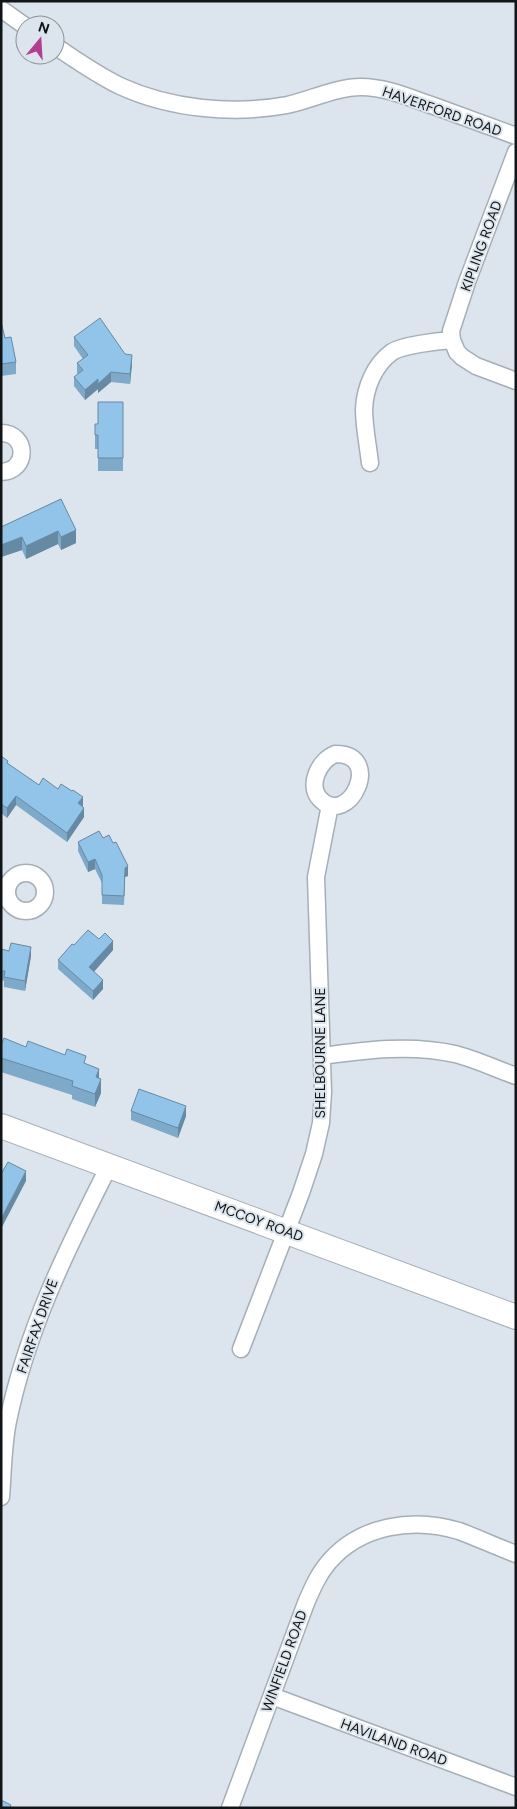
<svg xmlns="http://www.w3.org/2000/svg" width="517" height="1809" font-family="Figtree,sans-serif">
<rect width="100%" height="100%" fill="#dce5ed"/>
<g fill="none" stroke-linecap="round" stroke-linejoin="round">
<g stroke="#a6afb6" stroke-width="19">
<path id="minor" d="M1,9L25,26
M55,46C76,60 97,75 120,86C170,109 233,115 287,105C311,100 336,87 361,87C386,87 410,98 434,106C461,116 488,126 516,136
M516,152L467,282L451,331L452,340L457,352L462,357L476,366L516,381
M1,433C28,433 29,471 1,472
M370,463C368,445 364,427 364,409C365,388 374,365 392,352C403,345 438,341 452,340
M335,754C385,753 349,829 320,799C307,785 319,761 335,754Z
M7 892a19 19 0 1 1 38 0a19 19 0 1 1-38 0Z
M322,1056C366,1050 411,1044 455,1054C475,1059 496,1069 516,1076
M241,1349L301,1193L314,1154L321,1123L323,1092L316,877L330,805
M1,1497C3,1472 3,1445 8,1421C27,1329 67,1249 109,1166
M272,1696L516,1787
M230,1808L306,1603C312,1589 318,1575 328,1563C360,1525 413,1517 459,1531C478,1538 497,1547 516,1554"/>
</g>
<g stroke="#a6afb6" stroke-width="26">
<path id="secondary" d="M1,1126L516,1317"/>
</g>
<use href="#minor" stroke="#fff" stroke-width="16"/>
<use href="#secondary" stroke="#fff" stroke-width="24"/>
</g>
<path fill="#7ea9c9" d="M1,322L5,338L16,362V374L1,376Z
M74,337L132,364L130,384L111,382L98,393V389L85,400L74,386V377L78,374L77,373V363L83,359L74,346Z
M123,402V471H98V449H95V424H98Z
M61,499L76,543L61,550L58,544L26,559L22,550L1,557V527Z
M1,756L8,764L39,785L83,807L84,817L67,842L16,805L7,818L1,813Z
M103,838L128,876L125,877L124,905L102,904V883L95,869L88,872L78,851V842Z
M99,939L113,950L94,972L103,989L93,1000L58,969V960L74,945Z
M1,949L31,956L25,991L4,987V981L1,980Z
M1,1046L26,1047L86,1064L99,1078L101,1093L95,1107L72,1099V1095L1,1072Z
M131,1111L186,1116L178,1138L131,1120Z"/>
<path fill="#6689a4" d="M132,355V364L130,384V374Z
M111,372V382L98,393V384Z
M98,379V389L85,400V390Z
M76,530V543L61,550V537Z
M58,531V544L26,559V546Z
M22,537V550L1,557V545Z
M16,796V805L7,818V808Z
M83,797V807L78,803Z
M84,808V817L67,842V833Z
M95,859V869L88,872V862Z
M128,866V876L125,877L124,905L125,868Z
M113,941V950L89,977V967Z
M31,947V956L25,991V981Z
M103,980V989L93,1000V991Z
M99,1069V1082L96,1077Z
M101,1079V1093L95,1107V1094Z
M186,1106V1116L178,1138V1128Z
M26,1171V1181L1,1229V1219Z"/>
<path fill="#92c4ea" stroke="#6689a4" d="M100,318L125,354L132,355L130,374L111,372L98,384V379L85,390L74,377L83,370L77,363L88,355L74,337Z
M1,322L5,338L11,337L16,362L1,364Z
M98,402H123V458H98V435H95V424H98Z
M61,499L76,530L61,537L58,531L26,546L22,537L1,545V527Z
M1,756L8,761L7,763L39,785L43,778L58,789L61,784L72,791L73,790L83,797L78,803L84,808L67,833L16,796L7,808L1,804Z
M99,831L103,838L109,835L113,843L116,842L128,866L125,868L124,896L102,895V875L95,859L88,862L78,842Z
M88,930L99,939L105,933L113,941L89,967L103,980L93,991L58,960L72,944L74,945Z
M11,943L31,947L25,981L4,977L5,971H1V949L9,951Z
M4,1038L26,1047L28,1041L65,1055L67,1049L86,1056L84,1063L99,1069L96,1077L101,1079L95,1094L72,1086L73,1081L1,1058V1046Z
M139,1089L186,1106L178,1128L131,1111Z
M8,1162L26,1171L1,1219V1174Z
M1,1800L11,1805L10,1808H1Z"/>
<g text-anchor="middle" stroke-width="4" stroke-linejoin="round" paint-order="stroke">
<g font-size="14" fill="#111517" stroke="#dce5ed">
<text transform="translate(442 111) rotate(19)" y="5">HAVERFORD ROAD</text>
<text transform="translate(481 246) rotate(-70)" y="5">KIPLING ROAD</text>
<text transform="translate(320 1053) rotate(-90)" y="5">SHELBOURNE LANE</text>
<text transform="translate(259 1221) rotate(20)" y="5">MCCOY ROAD</text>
<text transform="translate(37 1326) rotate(-71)" y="5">FAIRFAX DRIVE</text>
<text transform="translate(284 1661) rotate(-70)" y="5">WINFIELD ROAD</text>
<text transform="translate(394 1742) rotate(20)" y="5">HAVILAND ROAD</text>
</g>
</g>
<rect width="517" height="1809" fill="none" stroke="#111517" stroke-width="5"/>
<g transform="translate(40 40) rotate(18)"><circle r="24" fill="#dce5ed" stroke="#8b9297"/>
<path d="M0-4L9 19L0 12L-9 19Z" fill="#b43d92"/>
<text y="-8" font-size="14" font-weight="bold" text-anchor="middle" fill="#111517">N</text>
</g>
</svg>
